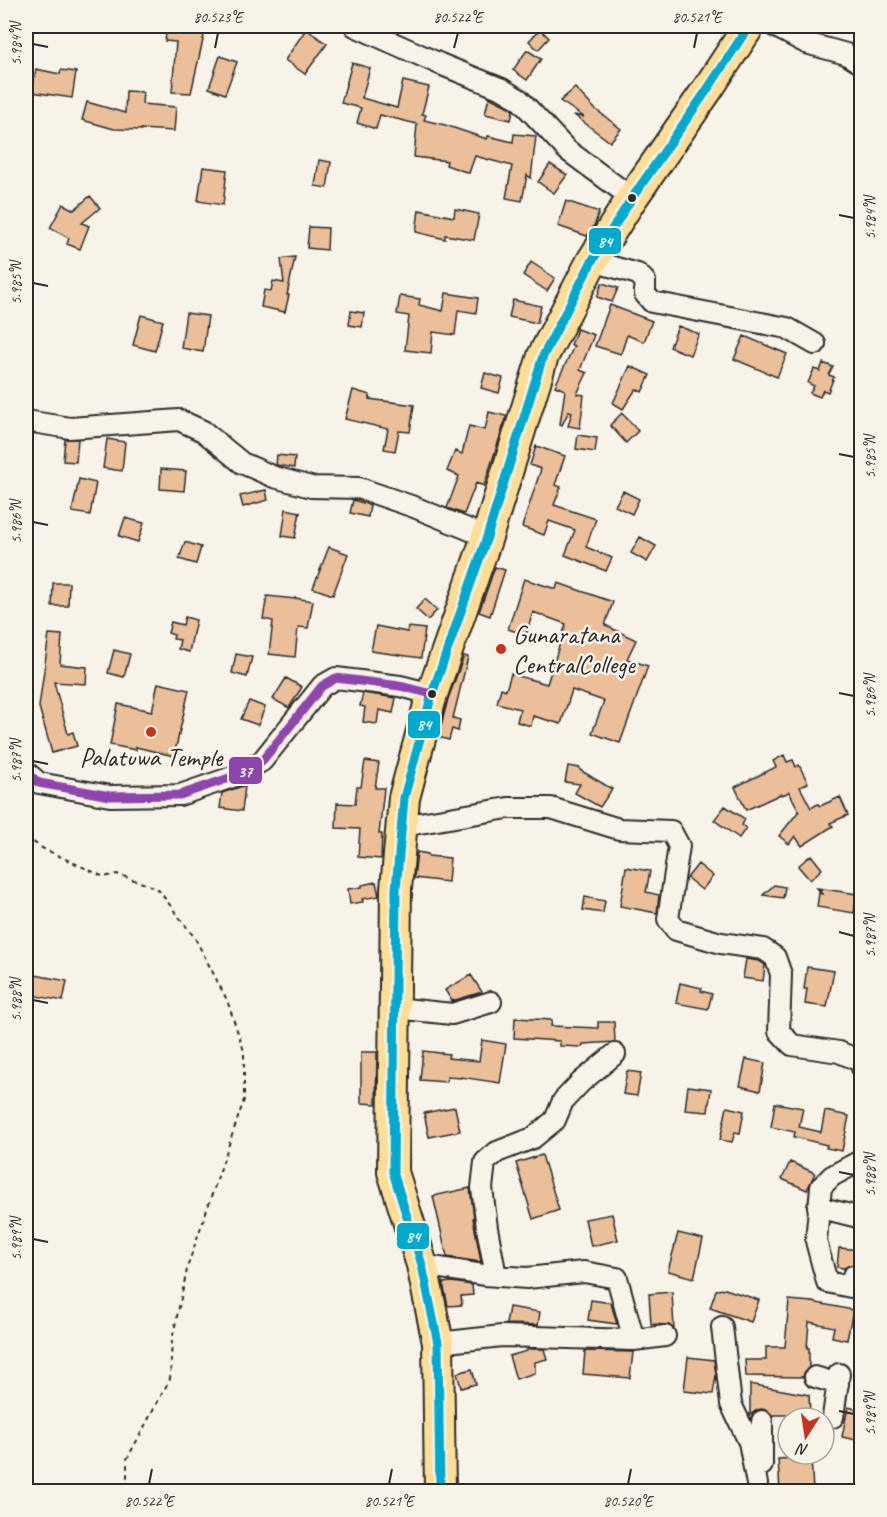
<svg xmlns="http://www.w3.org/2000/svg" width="887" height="1517" font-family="Caveat,sans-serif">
<rect width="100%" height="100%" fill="#f7f3e8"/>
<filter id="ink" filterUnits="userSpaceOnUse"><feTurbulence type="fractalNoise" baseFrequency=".0167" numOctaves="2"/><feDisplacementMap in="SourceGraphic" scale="12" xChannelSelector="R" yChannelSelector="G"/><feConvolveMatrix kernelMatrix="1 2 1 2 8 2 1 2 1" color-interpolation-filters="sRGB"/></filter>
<g filter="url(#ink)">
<path fill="#eabf9a" stroke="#2b2b2b" stroke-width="1.5" d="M167,26H183L205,31L191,93L172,92L176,42L165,41Z
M306,29L327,44L305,74L285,60Z
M540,29L549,38L538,50L529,41Z
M527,50L541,59L527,80L513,70Z
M220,56L237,62L225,94L209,88Z
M352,63L370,68L362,98L397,108L403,81L429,87L422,114L426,115L424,120L445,125L487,139L488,136L513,142L514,134L536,136L531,178L527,175L522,201L506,198L512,166L475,156L469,173L446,165L447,161L414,157L417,124L380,115L376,129L357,123L361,108L341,103Z
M36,69L60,74L61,70L76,72L72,98L32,92Z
M575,88L594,108L621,129L610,142L574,115L584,117L560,101Z
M126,91L143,92L142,104L176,107L174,131L141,129V130L114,129L82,120L87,102L125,113Z
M489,97L511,108L513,111L511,120L485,114Z
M319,160L331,162L327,188L315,186Z
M550,164L567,175L554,193L538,182Z
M203,167L227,170L223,205L198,201Z
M90,196L100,208L82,223L89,226L80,249L67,244L69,238L50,228L63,204L74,210Z
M566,201L599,212L595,224L587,236L558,226Z
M455,209L479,214L474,240L445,235V239L416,232L419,210L454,217Z
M309,227L328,228L327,250L307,248Z
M295,257L287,295H289L285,312L261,307L264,290L271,291L273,281L284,283L281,259Z
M531,262L555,278L547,291L523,275Z
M602,283L618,288L612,302L597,297Z
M446,293L478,298L476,313L458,310L455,335L433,332L431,353L405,350L409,316L397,314L400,296L420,299L419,305L443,311Z
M513,300L541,306L537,323L509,317Z
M610,305L652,321L644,342L627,335L621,354L595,346Z
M351,311L364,313L362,327L349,325Z
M186,313L208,316L203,352L181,348Z
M141,315L163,321L155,351L133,345Z
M678,326L699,334L690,355L670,347Z
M577,329L594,335L580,370L587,373L577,394L584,395L580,428L568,426L572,412L569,411L562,425L560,424L565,390L555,386L574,346L571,345Z
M744,336L787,354L777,377L734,359Z
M823,363L833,367L829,375L834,377L828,392L823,390L820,397L810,393L814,386L808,383L814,369L820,371Z
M630,366L650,375L642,392L636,389L623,409L613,403Z
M485,373L503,378L499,393L481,388Z
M353,390L370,395L369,399L414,405L410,432L399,431L395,451L384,449L388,429L345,419Z
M489,412L506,416V418L484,486L476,483L464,514L447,508L459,476L447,471L455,451L462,454L469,426L485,430Z
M622,413L638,431L626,443L610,425Z
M578,435L597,438L595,452L576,449Z
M65,439H78L76,462L63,461Z
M107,439L125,442L122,471L103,468Z
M536,446L565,456L555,485L561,487L554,505L596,519L586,547L612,558L606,571L565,555L575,530L549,521L544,535L522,527L541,469L530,465Z
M277,455L295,457L294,468L276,465Z
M161,469L186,471L184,491L160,489Z
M79,479L96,483L90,515L72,512Z
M266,490L268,500L243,507L240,496Z
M623,491L639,499L632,514L615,506Z
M353,500L370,505L368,517L350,513Z
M286,509L300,512L295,538L282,536Z
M125,518L144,523L138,542L119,536Z
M640,537L656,546L647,562L631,553Z
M185,542L201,547L196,564L179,559Z
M329,547L348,554L333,595L313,588Z
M495,567L505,570L490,616L479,612Z
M524,579L556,589L558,583L613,602L605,625L636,640L627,659L648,666L620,743L592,733L604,701L572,690L561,724L533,716L531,726L517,722L520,709L497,703L501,688L506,690L511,674L547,684L566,624L533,612L526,635L508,629Z
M53,583H69L68,606H52Z
M267,596L295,599V598L313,601L308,628L298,627L295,657L269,654L273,621L263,619Z
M425,599L437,610L428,620L416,609Z
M185,617L196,620L189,652L178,649L180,640L173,639L174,635L168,633L171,622L183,625Z
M376,626L407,632L408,627L425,629L421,658L371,651Z
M49,634L62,635L60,664L87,667L86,684L54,682L68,734L73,732L77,746L52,753L39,707Z
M114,650L130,654L124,677L108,673Z
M236,654L252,657L247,677L232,673Z
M464,656L468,657L453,718L460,720L458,731L452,729L449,740L438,737L448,699Z
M286,678L302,687L289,708L273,699Z
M158,683L189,690L174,756L136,747V750L110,745L118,704L152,711Z
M363,693L396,698L393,713L379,710L377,724L363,722L365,707L360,706Z
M249,701L265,707L258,725L241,719Z
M784,755L787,762L793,760L796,767L799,765L808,783L800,787L811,808L818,804L820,806L840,797L848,815L830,823L833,826L802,846L795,836L789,844L779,836L799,811L789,792L782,795L781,794L746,810L735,787L776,767L773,761Z
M365,761L379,763L375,788H384L379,834H382L381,859L358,857L360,829L336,828L337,803L355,804L357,787H361Z
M568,766L580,768V770L612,789L600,807L575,793L580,784L565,782Z
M243,786H245L242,811L220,808L222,793Z
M725,806L745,819L742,825L746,828L739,838L714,820Z
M417,852L428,854V856L450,858L448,882L414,878Z
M811,855L822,869L810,880L798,866Z
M698,864L713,876L702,890L687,878Z
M626,867L650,871L646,892L659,895L657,913L620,906Z
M376,882L379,896L362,899L363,902L350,904L348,889L362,887V885Z
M774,885L785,887L783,898L763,895Z
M817,888L857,894L854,913L817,907L819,893L822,894Z
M585,897L605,901L603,913L583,910Z
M746,959L759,961L765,965L763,981L743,978Z
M807,967L834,971L827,1007L805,1004L807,989H804Z
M35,975L67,981L63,1001L31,995Z
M471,975L482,992L452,1001L445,990Z
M680,983L702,988L701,991L712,994L708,1009L676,1003Z
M515,1018L552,1020L551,1026L598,1028V1022H614L615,1042L583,1044L582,1047L560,1046V1041L514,1038Z
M482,1040L506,1044L500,1083L461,1077V1078L447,1077L446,1082L420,1080L423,1051L449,1054L448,1058L479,1061Z
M361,1052H377L376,1104L361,1103Z
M746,1059L765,1063L760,1091L740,1086Z
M627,1071L641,1073L637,1096L623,1094Z
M688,1086L711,1089L708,1112L685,1110Z
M775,1103L803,1108L799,1127L821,1132L825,1111L849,1116L842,1151L826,1148L827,1145L794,1137L795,1132L771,1127Z
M455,1107L460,1131L429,1137L424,1113Z
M727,1107L744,1111L740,1133L735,1132L732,1142L720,1140Z
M542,1155L559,1210L533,1219L516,1163Z
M790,1162L815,1173L807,1190L782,1179Z
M470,1188L474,1218H473L481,1262L447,1257L433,1196Z
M612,1214L618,1240L591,1246L585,1219Z
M678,1233L703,1239L694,1278L668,1271Z
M839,1248L861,1250V1268L855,1264L850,1265L844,1268L837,1267Z
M452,1282L472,1285L473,1295L461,1296L462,1305L448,1306L443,1283Z
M725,1289L759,1300L751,1322L710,1308L716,1290Z
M672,1292L674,1329L669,1325L651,1324L649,1294Z
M591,1300L611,1303L617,1324L588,1320Z
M789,1300L812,1302L853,1310L847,1340L832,1337L834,1327L809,1322L807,1348H809V1367L804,1373L803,1377L746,1376L745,1360H766V1347H785Z
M509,1307L540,1312L538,1325L506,1324Z
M527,1349H544L547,1359L535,1362V1373L516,1379L509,1356L527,1351Z
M585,1351L633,1352L630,1378L583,1374Z
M688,1357L714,1360L716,1375L713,1394L684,1391Z
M472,1369L476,1384L461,1388L457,1373Z
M750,1384L809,1395L810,1415H772L767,1410L761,1409L757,1410L750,1415Z
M848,1407L861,1410V1441L842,1437Z
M811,1457L813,1491H780L778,1459Z"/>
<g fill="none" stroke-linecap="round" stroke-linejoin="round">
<g stroke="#2b2b2b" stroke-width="24">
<path id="minor" d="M355,26L440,64L502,89L519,99L567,150L632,198
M774,26L806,43L846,54L862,64
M592,261L638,274L645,281V294L652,302L787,328L815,344
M26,421L70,428L179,420L203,431L242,463L274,477L311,487L359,488L414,507L487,537
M26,772L39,783L110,796L180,795L238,775L262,761L322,686L336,678L400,686L432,694
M402,826L508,808H551L619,829L671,831L679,846L668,919L676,930L721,943L763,949L775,957L781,974L779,1031L792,1045L839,1052L860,1061L862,1068
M395,1008L452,1014L491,1002
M818,1207L862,1218
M422,1265L484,1275L527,1278L584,1272L617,1278L634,1340L665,1336
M496,1276L487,1228L482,1188L485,1162L497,1152L533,1138L555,1120L563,1101L581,1082L615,1054
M853,1276L851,1287L827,1282L816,1241L821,1187L832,1176L858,1162
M722,1327L731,1404L749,1442L757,1484
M438,1343L502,1336L634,1340
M815,1377L838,1384
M833,1417L839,1374
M762,1465V1421"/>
</g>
<g stroke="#2b2b2b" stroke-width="34">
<path id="highway" d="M440,1492L438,1343L422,1265L393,1172L396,889L404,798L432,694L487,537L543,356L592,261L632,198L707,90L749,26"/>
</g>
<path stroke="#2b2b2b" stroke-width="2" stroke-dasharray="4.5 4.5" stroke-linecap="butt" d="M26,837L42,848L104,877L117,874L157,888L195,938L227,1000L244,1051V1100L188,1265L172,1340L170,1379L127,1459V1492"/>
<use href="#minor" stroke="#f7f3e8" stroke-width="20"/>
<use href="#highway" stroke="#fedd96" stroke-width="30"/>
<g stroke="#f7f3e8" stroke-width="14">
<path id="bus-1" d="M440,1492L438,1343L422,1265L393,1172L396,889L404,798L432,694L487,537L543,356L592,261L632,198L707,90L749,26"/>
</g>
<g stroke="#f7f3e8" stroke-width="14">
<path id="bus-2" d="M26,772L39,783L110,796L180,795L238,775L262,761L322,686L336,678L400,686L432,694"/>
</g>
<use href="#bus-1" stroke="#00a9ce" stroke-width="9"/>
<use href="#bus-2" stroke="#8e44ad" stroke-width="9"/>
</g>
</g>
<path fill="none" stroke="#2b2b2b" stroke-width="2" d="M33,44L48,47M215,48L218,33M454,48L458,33M694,48L697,33M839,215L854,218M33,283L48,286M839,454L854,457M33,522L48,525M839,693L854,696M33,761L48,764M839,932L854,936M33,1000L48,1003M839,1172L854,1175M33,1239L48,1242M839,1411L854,1414M149,1484L152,1469M389,1484L392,1469M628,1484L631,1469"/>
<g fill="#2b2b2b" stroke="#f7f3e8" stroke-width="2">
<circle cx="632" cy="198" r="5"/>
<circle cx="432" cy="694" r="5"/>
</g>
<g fill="#c8321e" stroke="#f7f3e8" stroke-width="2">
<circle cx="501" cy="649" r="6"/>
<circle cx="151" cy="732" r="6"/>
</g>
<g text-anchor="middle" stroke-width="5" stroke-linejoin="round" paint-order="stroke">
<g font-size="26" fill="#2b2b2b" stroke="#f7f3e8" text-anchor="start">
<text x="513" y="643">Gunaratana<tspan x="513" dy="30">CentralCollege</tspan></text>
<text x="151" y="766" text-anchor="middle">Palatuwa Temple</text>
</g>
</g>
<g stroke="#f7f3e8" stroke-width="2">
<rect x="588" y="227" width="34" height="28" rx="6" fill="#00a9ce"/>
<rect x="407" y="710" width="34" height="29" rx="6" fill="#00a9ce"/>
<rect x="228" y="756" width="35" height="29" rx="6" fill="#8e44ad"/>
<rect x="396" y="1222" width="34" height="28" rx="6" fill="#00a9ce"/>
</g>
<g font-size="16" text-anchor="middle" font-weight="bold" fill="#fff">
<text x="605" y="247">84</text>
<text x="424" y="730">84</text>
<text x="245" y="777">37</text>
<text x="413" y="1242">84</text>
</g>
<rect width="887" height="1517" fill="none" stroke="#f7f3e8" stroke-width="66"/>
<g transform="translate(806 1436) rotate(192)"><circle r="28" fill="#f7f3e8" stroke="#a5a39c" stroke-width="1.5"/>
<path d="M0-4.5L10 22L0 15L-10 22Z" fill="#c8321e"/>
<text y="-9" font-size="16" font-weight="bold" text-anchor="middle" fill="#2b2b2b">N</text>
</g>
<rect x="33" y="33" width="821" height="1451" fill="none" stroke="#2b2b2b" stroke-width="2"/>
<g font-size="15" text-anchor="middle" fill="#2b2b2b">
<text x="218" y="22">80.523°E</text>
<text x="458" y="22">80.522°E</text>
<text x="697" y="22">80.521°E</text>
<text transform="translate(16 44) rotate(-90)" y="5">5.984°N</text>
<text transform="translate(870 218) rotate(-90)" y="5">5.984°N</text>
<text transform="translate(16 283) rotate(-90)" y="5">5.985°N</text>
<text transform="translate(870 457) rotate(-90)" y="5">5.985°N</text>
<text transform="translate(16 522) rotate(-90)" y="5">5.986°N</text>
<text transform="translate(870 696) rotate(-90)" y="5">5.986°N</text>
<text transform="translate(16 761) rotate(-90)" y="5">5.987°N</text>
<text transform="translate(870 936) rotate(-90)" y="5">5.987°N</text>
<text transform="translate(16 1000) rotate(-90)" y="5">5.988°N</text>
<text transform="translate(870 1175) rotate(-90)" y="5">5.988°N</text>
<text transform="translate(16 1239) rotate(-90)" y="5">5.989°N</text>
<text transform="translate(870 1414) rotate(-90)" y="5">5.989°N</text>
<text x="149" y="1506">80.522°E</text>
<text x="389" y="1506">80.521°E</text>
<text x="628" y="1506">80.520°E</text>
</g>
</svg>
